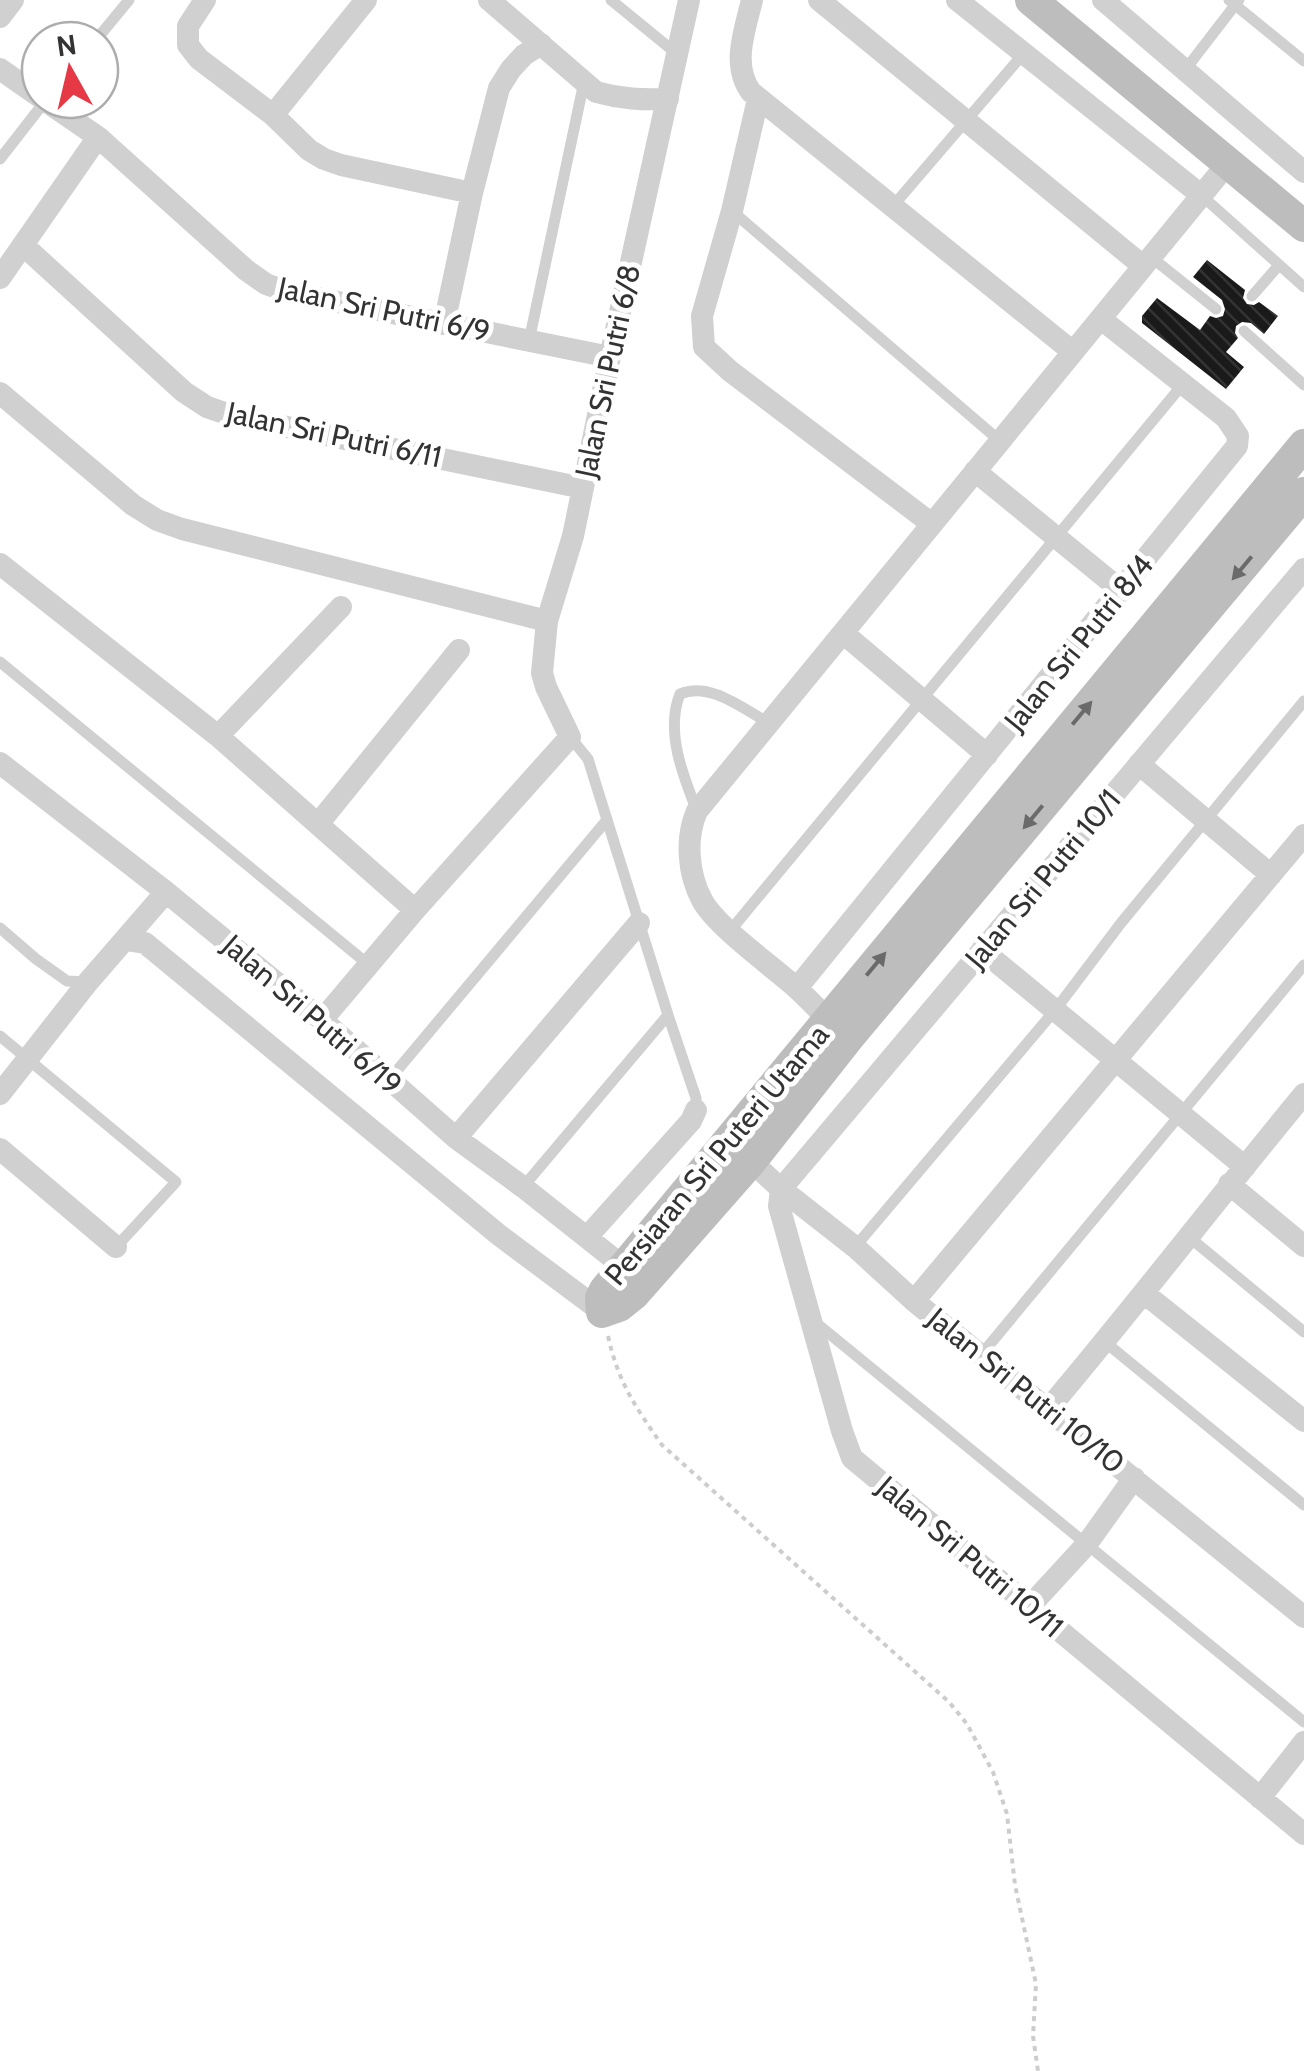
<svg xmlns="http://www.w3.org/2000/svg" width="1304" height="2071" font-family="Cabin,sans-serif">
<defs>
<pattern id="building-back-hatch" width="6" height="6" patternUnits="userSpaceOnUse" patternTransform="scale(2.5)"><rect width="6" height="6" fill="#1a1a1a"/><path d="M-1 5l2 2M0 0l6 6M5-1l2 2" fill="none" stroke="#333"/></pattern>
</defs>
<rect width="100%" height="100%" fill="#fff"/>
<path fill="url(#building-back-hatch)" d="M1207,260L1245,290L1243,298L1247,304L1254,305L1259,302L1278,316L1264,334L1251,323L1242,322L1236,326L1235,333L1238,338L1226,352L1244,367L1226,389L1142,323V316L1157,298L1200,330L1210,316L1216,318L1223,316L1225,309L1222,300L1193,277Z"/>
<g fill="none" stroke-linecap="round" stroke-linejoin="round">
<path stroke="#cdcdcd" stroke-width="4" stroke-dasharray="5 5" stroke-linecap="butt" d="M608,1336C618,1382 636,1408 662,1445L949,1702L967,1724L993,1772L1007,1814L1015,1885L1036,1984L1033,2036L1038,2071"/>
<path stroke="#d0d0d0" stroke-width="11" d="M611,0L677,54
M1229,0L1304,61
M96,40L129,0
M1185,70L1239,0
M0,159L46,100
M1201,195L1304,287
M893,206L1024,53
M732,211L1000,441
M1151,257L1216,309
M1252,296L1279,265
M1244,331L1304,385
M529,341L584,82
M0,662L369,965
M570,737L588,759L668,1015L696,1098V1110
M697,811C683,776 665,731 680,694C710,681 743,709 769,723
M0,928L36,959L67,981L88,982
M730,931L1183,384
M0,1036L176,1182L116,1247
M389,1080L606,821
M523,1187L668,1015
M1189,1237L1304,1332
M855,1247L1056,1009L1121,923L1304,701
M815,1322L1304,1722
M1105,1342L1304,1505
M981,1355L1304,965"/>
<path stroke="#d0d0d0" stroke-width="22" d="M205,0L188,26V45L199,59L273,115L309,150L324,159L341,165L472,193
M489,0L596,92C621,99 642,100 668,99
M752,0C745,30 731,65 751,92L1073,352
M819,0L1143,266
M957,0L1201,195
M1103,0L1304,172
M0,17L13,0
M0,69L40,97
M758,99L732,211L702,316L704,347L730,371L932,524
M44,100L98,137L246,270L266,284L288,292L610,357
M273,115L366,0
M24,246L184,392L207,407L233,416L583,488
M0,278L98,137
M444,324L472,193L499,88L511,69L524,55L541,44
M0,393L133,505L157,520L182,529L547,621
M975,471L1122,591
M0,564L218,736L415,910
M1304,569L781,1189L779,1206L842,1431L852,1458L1304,1834
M843,633L987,755
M218,736L341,607
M0,763L166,892L322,1020L456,1138L523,1187L624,1267
M1139,764L1271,875
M318,824L459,650
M126,940L145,943L499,1235L602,1312
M982,950L1245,1167
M797,988L1237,446L1238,436L1226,418L1101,319
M322,1020L415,910L570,737L546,687L542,673L547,621L573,536L610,357L689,0
M837,1028C822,1014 808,998 793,985C769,964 715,925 702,900C688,874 685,838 697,811L1228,163
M0,1094L88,982L166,892
M456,1138L639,923
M0,1149L116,1247
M751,1161L781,1189L855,1247L914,1301L1304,1617
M1229,1184L1304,1246
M587,1237L691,1121L696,1110
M1145,1294L1304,1421
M914,1301L1304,835
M1049,1408C1136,1305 1218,1198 1304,1094
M1029,1607L1086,1545L1134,1478
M1260,1798L1304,1742"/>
<path stroke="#bdbdbd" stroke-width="32" d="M1031,0L1304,226
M1304,445L605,1290L601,1298L602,1312L619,1306L634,1294L751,1161L848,1038L1304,493"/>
</g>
<defs><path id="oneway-solid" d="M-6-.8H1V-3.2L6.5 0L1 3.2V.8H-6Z" transform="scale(2.5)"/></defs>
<g fill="#6a6a6a">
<use href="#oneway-solid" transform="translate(1242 568) rotate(130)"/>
<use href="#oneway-solid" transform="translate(1082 713) rotate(-50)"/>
<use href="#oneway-solid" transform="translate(1033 817) rotate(130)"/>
<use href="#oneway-solid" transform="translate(876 964) rotate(-50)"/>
</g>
<g text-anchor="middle" stroke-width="10" stroke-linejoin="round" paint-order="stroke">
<g font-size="30" fill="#333" stroke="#fff">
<text transform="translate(384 310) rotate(12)" y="10">Jalan Sri Putri 6/9</text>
<text transform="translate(608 371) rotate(-78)" y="10">Jalan Sri Putri 6/8</text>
<text transform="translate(334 435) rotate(12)" y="10">Jalan Sri Putri 6/11</text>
<text transform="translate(1079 643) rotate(-51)" y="10">Jalan Sri Putri 8/4</text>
<text transform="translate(1043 879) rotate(-50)" y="10">Jalan Sri Putri 10/1</text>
<text transform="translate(312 1015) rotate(41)" y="10">Jalan Sri Putri 6/19</text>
<text transform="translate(717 1155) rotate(-50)" y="10">Persiaran Sri Puteri Utama</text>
<text transform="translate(1026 1391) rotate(39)" y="10">Jalan Sri Putri 10/10</text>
<text transform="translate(970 1557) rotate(40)" y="10">Jalan Sri Putri 10/11</text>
</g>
</g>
<g transform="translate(70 70) rotate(352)"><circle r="48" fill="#ffffff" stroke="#adadad" stroke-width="2.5"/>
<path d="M0-8L18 38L0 25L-18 38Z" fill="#e63946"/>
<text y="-15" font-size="28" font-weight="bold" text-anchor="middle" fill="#333333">N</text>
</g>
</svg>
